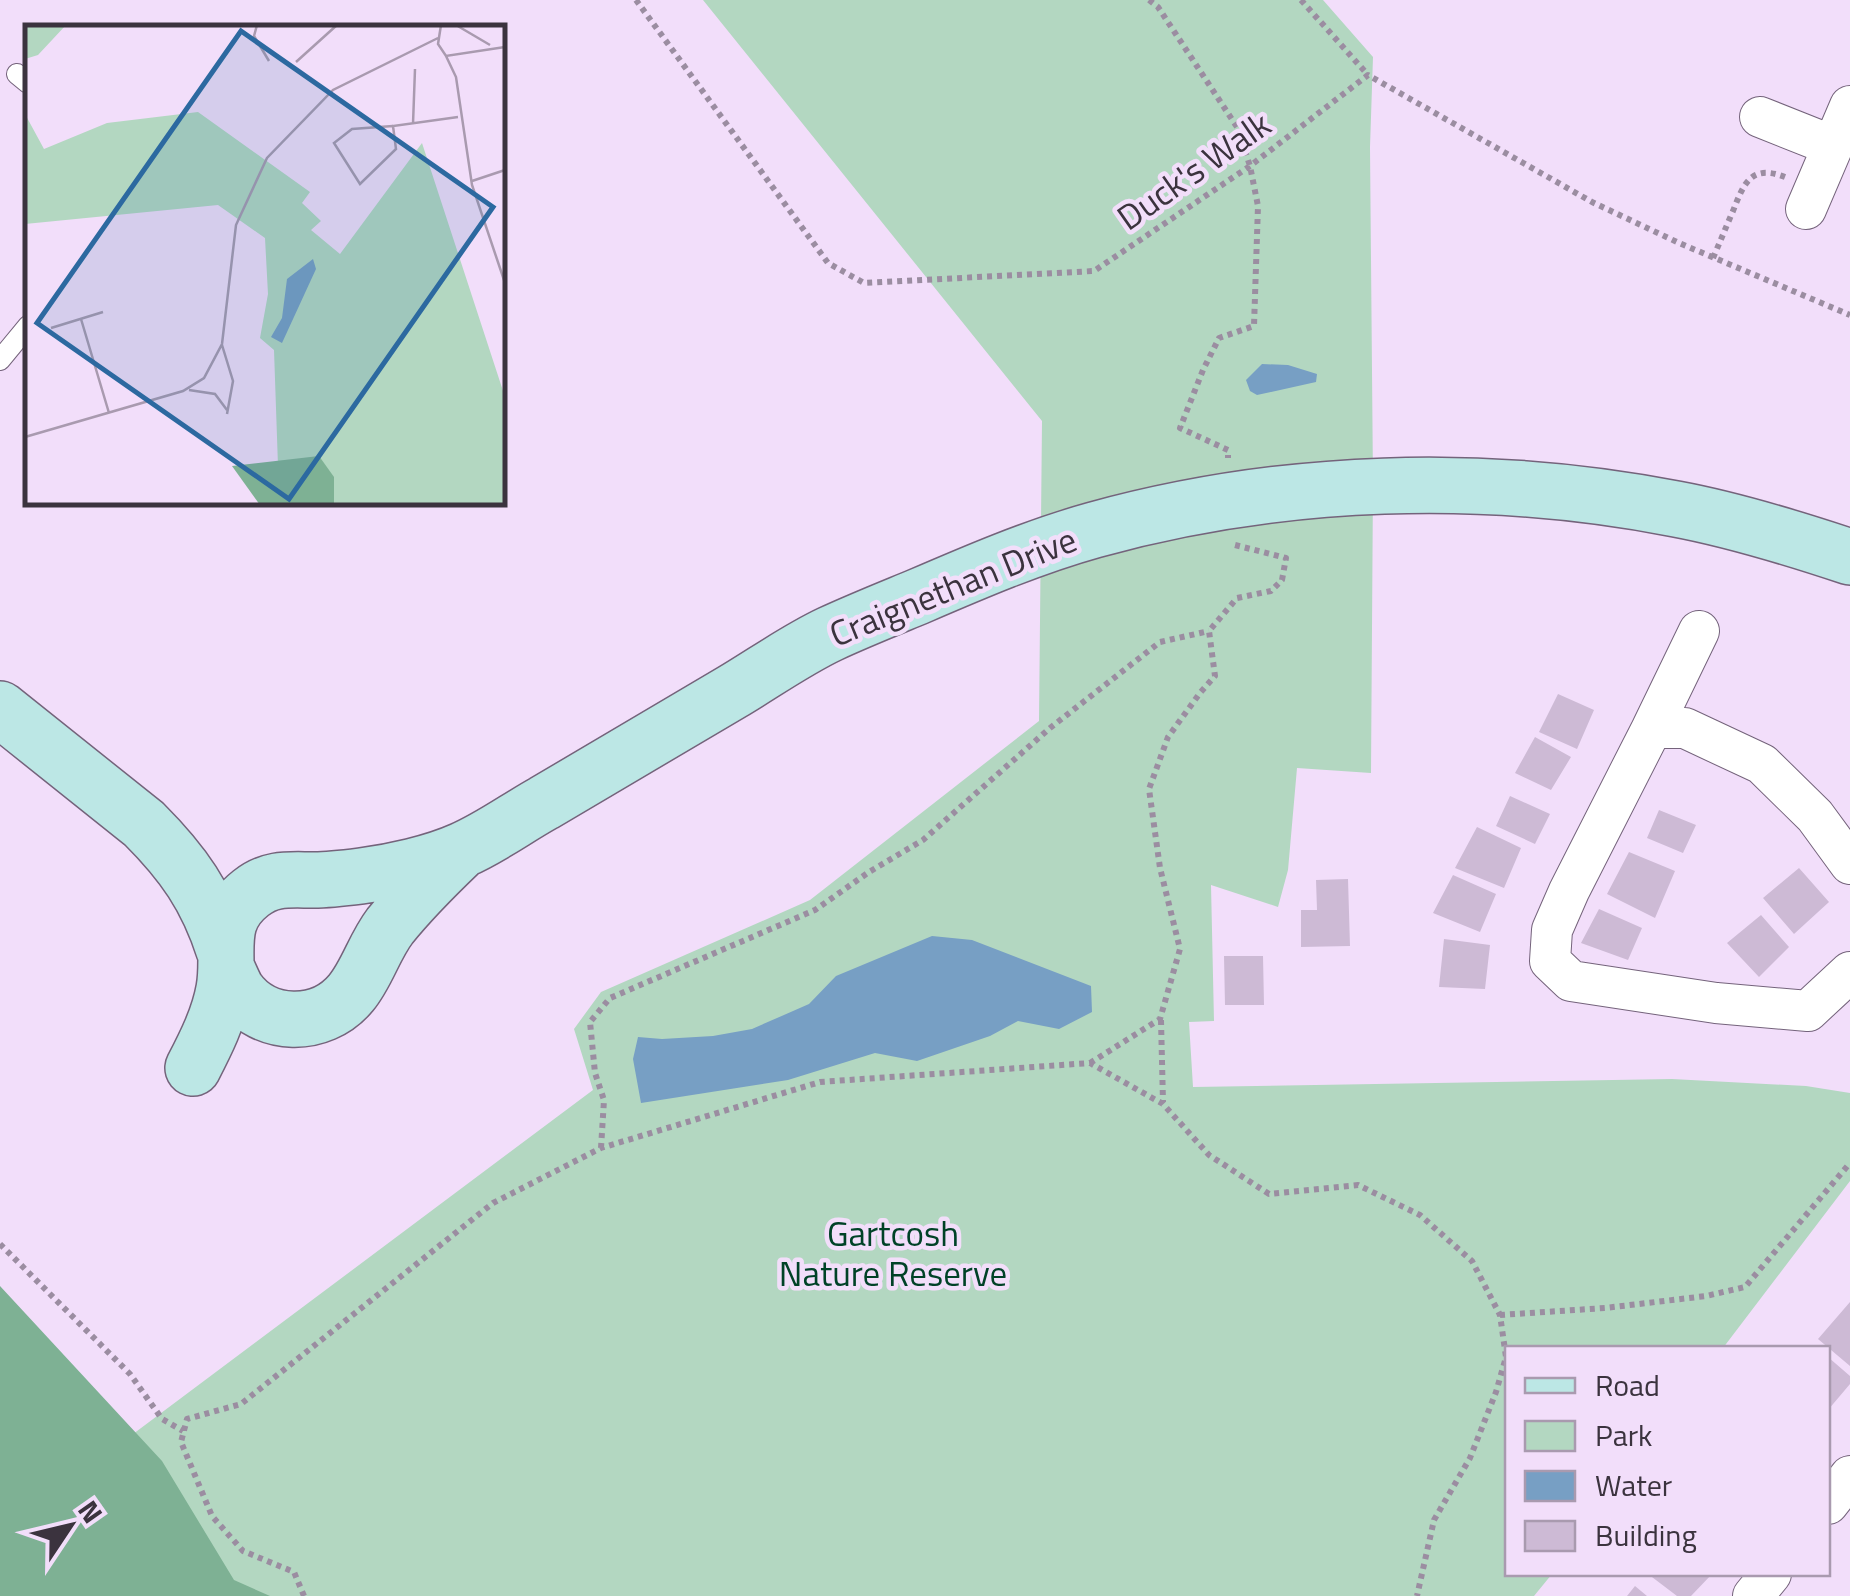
<svg xmlns="http://www.w3.org/2000/svg" width="1850" height="1596" font-family="'Titillium Web',sans-serif">
<rect width="100%" height="100%" fill="#f2defa"/>
<path fill="#b3d7c1" d="M703,0H1323L1373,57L1370,147L1373,482L1371,773L1297,768L1288,870L1278,907L1211,885L1214,1021L1189,1022L1193,1087L1672,1079L1806,1086L1850,1093V1181L1723,1348H1508V1574H1552L1534,1596H0V1570L109,1452L593,1090L574,1029L601,992L810,900L1039,721L1042,421Z"/>
<path fill="#7eb194" d="M0,1286L162,1461L234,1580L270,1596H0Z"/>
<path fill="#779fc4" d="M1262,364L1288,365L1317,374L1316,382L1257,395L1250,391L1246,380Z
M932,936L972,940L1091,986L1092,1012L1059,1029L1018,1021L990,1036L917,1061L875,1053L788,1080L641,1103L633,1059L638,1037L662,1039L713,1036L752,1029L809,1004L836,976Z"/>
<path fill="#cdbad5" d="M1558,694L1594,710L1577,749L1539,732Z
M1535,737L1571,757L1551,790L1515,773Z
M1510,796L1550,814L1535,844L1496,826Z
M1659,810L1696,825L1683,853L1647,838Z
M1477,827L1521,848L1504,888L1455,868Z
M1629,852L1675,871L1655,918L1607,894Z
M1799,868L1829,902L1794,934L1763,898Z
M1453,875L1496,894L1480,932L1433,913Z
M1348,879L1350,946L1301,947V910H1317L1316,880Z
M1599,909L1642,928L1628,960L1581,943Z
M1761,915L1789,947L1759,977L1727,943Z
M1444,939L1490,945L1485,989L1439,987Z
M1224,956H1263L1264,1005H1225Z
M1850,1302V1366L1818,1339Z
M1828,1357L1850,1376V1384L1828,1410Z
M1648,1574H1712L1691,1596H1677Z
M1635,1586L1647,1596H1627Z"/>
<g fill="none" stroke-linecap="round" stroke-linejoin="round">
<g stroke="#74637b" stroke-width="22">
<path id="lane" d="M17,74L28,83
M0,360L28,326"/>
</g>
<g stroke="#74637b" stroke-width="42">
<path id="street" d="M1760,117L1833,146
M1806,209L1850,106
M1652,728L1699,631
M1850,864L1815,816L1762,764L1685,728H1652L1569,891L1552,930L1550,961L1571,981L1716,1003L1808,1011L1850,972
M1828,1504L1850,1476
M1753,1596L1771,1574"/>
</g>
<g stroke="#74637b" stroke-width="58">
<path id="secondary" d="M0,709L144,824C183,863 207,897 224,950
M227,969C230,975 233,983 237,990C264,1028 321,1029 351,993C367,974 374,947 390,926C411,900 435,876 459,853
M193,1068C206,1043 219,1017 224,989C231,952 214,922 251,893C271,877 290,880 314,880C329,880 345,878 361,876C392,872 433,863 462,850C490,838 517,818 544,803C606,766 669,729 732,692C764,673 796,650 830,634C858,621 888,609 917,597C975,572 1033,547 1094,530C1282,478 1485,472 1676,509C1735,520 1793,538 1850,557"/>
</g>
<path stroke="#9b8da1" stroke-width="6" stroke-dasharray="5 5" stroke-linecap="butt" d="M636,0L828,263L864,283L1094,271L1250,166L1368,75L1592,202L1679,243L1850,315
M1149,0L1158,7L1237,127L1250,166L1258,206L1254,326L1219,338L1203,370L1180,428L1228,450V458
M1301,0L1368,75
M1713,258C1720,242 1726,227 1733,211C1744,183 1751,164 1785,177
M1161,1020L1163,1102
M1090,1063L1160,1019L1180,949L1160,868L1149,789L1168,737L1200,693L1215,676L1209,631L1237,598L1271,591L1282,580L1286,558L1235,545
M601,1148L604,1100L595,1073L590,1022L610,998L815,910L869,872L923,840L1050,728L1160,642L1209,631
M0,1244L130,1374L162,1419L183,1431
M1500,1315L1605,1308L1706,1296L1745,1287L1850,1163
M304,1596L294,1572L243,1551L212,1516L181,1442L187,1419L241,1404L493,1203L601,1148L820,1082L1090,1063L1163,1104L1209,1155L1269,1194L1358,1185L1420,1215L1472,1261L1500,1315L1506,1357L1496,1392L1470,1458L1434,1520L1417,1596"/>
<use href="#lane" stroke="#fff" stroke-width="20"/>
<use href="#street" stroke="#fff" stroke-width="40"/>
<use href="#secondary" stroke="#bce7e5" stroke-width="55"/>
</g>
<g text-anchor="middle" stroke-width="9" stroke-linejoin="round" paint-order="stroke">
<g font-size="35" fill="#3b333e" stroke="#f2defa">
<text transform="translate(1194 171) rotate(-35)" y="12">Duck's Walk</text>
<text transform="translate(953 587) rotate(-22)" y="12">Craignethan Drive</text>
</g>
<g font-size="35" fill="#004227" stroke="#f2defa">
<text x="893" y="1246">Gartcosh<tspan x="893" dy="40">Nature Reserve</tspan></text>
</g>
</g>
<g transform="translate(25 25)">
<rect width="480" height="480" fill="#f2defa"/>
<path d="M0,0H41L13,30L0,34ZM173,87L285,167L277,178L296,196L286,205L315,229L397,118L480,372V480H261L253,441L249,325L235,313L243,269L240,213L193,180L0,199V89L19,124L82,98Z" fill="#b3d7c1"/>
<path d="M294,431L309,452V480H235L207,441Z" fill="#7eb194"/>
<path d="M288,234L291,244L257,318L246,312L257,293L262,254Z" fill="#779fc4"/>
<path fill="none" stroke="#a99aaf" stroke-width="2.5" d="M232,0L229,11L244,36M416,0L413,19L421,31L480,22M431,0L465,20M421,31L431,52L447,160L480,258M271,37L312,0M388,99L390,44M368,101L327,104L309,118L335,159L371,124L368,101L433,92M447,156L480,145M56,294L84,388M26,303L78,287M197,320L208,356L202,389M164,365L190,369L202,385M0,412L158,366L179,353L197,319L211,200L242,133L308,65L413,13"/>
<path fill="#2c69a0" fill-opacity="0.15" stroke="#2c69a0" stroke-width="5" d="M216,6L468,182L264,474L12,298Z"/>
<rect width="480" height="480" fill="none" stroke="#3b333e" stroke-width="5"/>
</g>
<rect x="1505" y="1346" width="325" height="230" fill="#f2defa" stroke="#a99aaf" stroke-width="2.5"/>
<rect x="1525" y="1378" width="50" height="15" fill="#bce7e5" stroke="#a99aaf" stroke-width="2.5"/>
<text x="1595" y="1396" font-size="30" fill="#3b333e">Road</text>
<rect x="1525" y="1421" width="50" height="30" fill="#b3d7c1" stroke="#a99aaf" stroke-width="2.5"/>
<text x="1595" y="1446" font-size="30" fill="#3b333e">Park</text>
<rect x="1525" y="1471" width="50" height="30" fill="#779fc4" stroke="#a99aaf" stroke-width="2.5"/>
<text x="1595" y="1496" font-size="30" fill="#3b333e">Water</text>
<rect x="1525" y="1521" width="50" height="30" fill="#cdbad5" stroke="#a99aaf" stroke-width="2.5"/>
<text x="1595" y="1546" font-size="30" fill="#3b333e">Building</text>
<g transform="translate(70 1526) rotate(55)" stroke="#f2defa" stroke-width="8" paint-order="stroke">
<path d="M0-8L18 38L0 25L-18 38Z" fill="#3b333e"/>
<text y="-15" font-size="28" font-weight="bold" text-anchor="middle" fill="#3b333e">N</text>
</g>
</svg>
